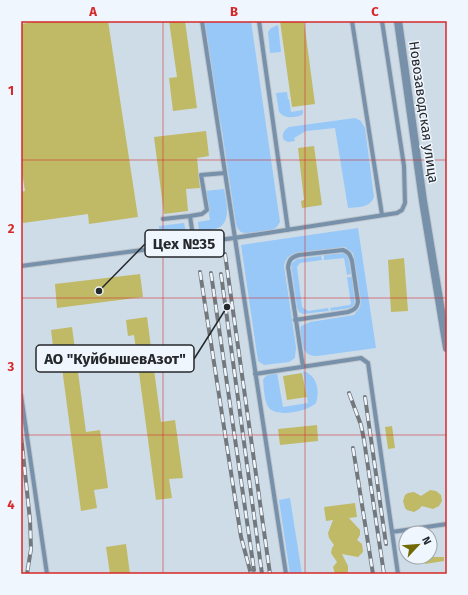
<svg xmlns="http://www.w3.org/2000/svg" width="468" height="595" font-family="'Fira Sans',sans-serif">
<rect width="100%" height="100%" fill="#e1e9f1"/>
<path fill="#cedce8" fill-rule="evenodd" d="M21,21H447V574H21ZM406,533H430V557H406Z"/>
<path fill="#97c8f7" d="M203,21H251L280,222C278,225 277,227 274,229C268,232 246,235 241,232C238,230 237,227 236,224L221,124L218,119Z
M278,25L281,52L270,53L268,32L271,28Z
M287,92L288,99H289L291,112L303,110V113L302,115C293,118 285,119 279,112L276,93Z
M355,118L361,121L365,128L374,197C370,208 358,207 348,208L335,128L306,131L294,138L295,141L288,142L284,140C281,135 284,130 289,127Z
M224,189C226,201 232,221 218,228C213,230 205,230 199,231L198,222L210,220L205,191Z
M184,223L186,232L165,235L161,234L159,228V226Z
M358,228L376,348L317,356C305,356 303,349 301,339C300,334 300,331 301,326L310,322L354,315L360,307L361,301L354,258L353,253L345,247L299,253C291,254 286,256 284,266L296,347L295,358L289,362L264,365L258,361L241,245Z
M344,253L348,256L351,274L347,275L344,258L324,260V255Z
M321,256L322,260L300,263L297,267L302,307L308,311L328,308L329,311L303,314L299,312L297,307L291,264L297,259Z
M347,277H352L355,305L350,308L331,311L330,308L349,305L351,304Z
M303,371C317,375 320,390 316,403C308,411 278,418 269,408C264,401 264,389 263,380C266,374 271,374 277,373L283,407L308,403Z
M290,498L302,574H290L279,500Z"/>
<path fill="#c0b965" d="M40,21H108L138,217L89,224L88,214L23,223L21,212V192L25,191L21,166V24Z
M169,21H185L197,108L173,111L169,78L177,77Z
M280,21H304L315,104L292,107Z
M206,131L209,156L197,158L200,188L186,189L188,211L164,214L154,137Z
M314,146L322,205L302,208L301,201L304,200L298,148Z
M404,258L408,311L391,312L388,260Z
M140,274L143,297L57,308L55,284Z
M147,317L161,422L175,420L183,478L169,479L172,498L156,500L134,335L128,336L126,320Z
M72,327L86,432L100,430L108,488L94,490L97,508L81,511L59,345L53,346L51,330Z
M302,373L307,397L287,400L283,376Z
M317,425L318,441L280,445L278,429Z
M392,426L395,448L388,449L385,427Z
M430,490L436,491L441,495L442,501L439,506L433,509L422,506L419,509L414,512L407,510L405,508L403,501L405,495L408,493L414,492L421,496Z
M355,503L357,517L349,518L360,530V535L357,540L362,544L363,552L358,557L342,554L348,566V571L347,574H335L333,567L337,562L331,553L332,548L334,545L329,538L328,533L333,520L326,521L324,507Z
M126,544L130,574H110L106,547Z
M424,557H444V561L425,564Z"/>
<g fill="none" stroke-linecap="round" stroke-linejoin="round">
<g stroke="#bfc6ce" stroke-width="6">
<path id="lane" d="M202,21L286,574
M259,21L288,230
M352,21L382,215
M163,219L190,216
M194,243L190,216L202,214L207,210L201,175L225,173
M21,266L234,238L397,213L402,210L405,203L404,166L382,21
M295,320L348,312C354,310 357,308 358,302L352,261C350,255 349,252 343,250L299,255C292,257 289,259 288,267L303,367
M255,374L361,358L368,363L398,574
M21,395L47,574
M392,532L447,524"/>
</g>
<g stroke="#bfc6ce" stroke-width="10">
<path id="street" d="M398,21L423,201L447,348"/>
</g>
<use href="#lane" stroke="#7791aa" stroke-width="4"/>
<use href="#street" stroke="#7791aa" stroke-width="8"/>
<g stroke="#73787d" stroke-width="4">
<path id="rail" d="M225,254L270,574
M200,272L241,537L251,574
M211,273L254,570
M221,274L262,574
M349,393L361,425L364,440L384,574
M365,397L386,544
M21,435L30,520L31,549L27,574
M353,448L373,574"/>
</g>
<use href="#rail" stroke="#eff6fe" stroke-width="2.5" stroke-dasharray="8" stroke-linecap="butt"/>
</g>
<path fill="none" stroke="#d62828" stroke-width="1" stroke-opacity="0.55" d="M163,21V574M305,21V574M21,160H447M21,298H447M21,435H447"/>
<g text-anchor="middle" stroke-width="3" stroke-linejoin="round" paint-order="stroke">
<g font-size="14" fill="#26292c" stroke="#eff6fe">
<text transform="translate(424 112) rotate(82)" y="5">Новозаводская улица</text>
</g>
</g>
<path fill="none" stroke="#26292c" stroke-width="1.5" d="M99 291L145 244M227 307L194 359"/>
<g fill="#26292c" stroke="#eff6fe" stroke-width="1.5">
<circle cx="99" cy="291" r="4"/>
<circle cx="227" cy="307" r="4"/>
</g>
<g fill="#eff6fe" stroke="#26292c" stroke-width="1.5">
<rect x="145" y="230" width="79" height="27" rx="4"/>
<rect x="36" y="345" width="158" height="27" rx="4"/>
</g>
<g font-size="15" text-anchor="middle" font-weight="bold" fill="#26292c">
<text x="184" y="249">Цех №35</text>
<text x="115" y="364">АО "КуйбышевАзот"</text>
</g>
<rect width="468" height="595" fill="none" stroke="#eff6fe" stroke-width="44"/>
<g transform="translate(418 545) rotate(64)"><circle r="19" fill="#eff6fe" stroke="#9fa4aa"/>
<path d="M0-3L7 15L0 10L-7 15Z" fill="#716901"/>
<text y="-6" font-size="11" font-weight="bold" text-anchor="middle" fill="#26292c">N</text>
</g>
<rect x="22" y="22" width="424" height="551" fill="none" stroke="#d62828" stroke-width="1.5"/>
<g font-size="13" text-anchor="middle" font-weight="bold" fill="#d62828">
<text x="93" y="16">A</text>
<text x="234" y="16">B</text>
<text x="375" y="16">C</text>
<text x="11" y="95">1</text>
<text x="11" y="233">2</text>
<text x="11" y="371">3</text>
<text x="11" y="509">4</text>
</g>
</svg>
